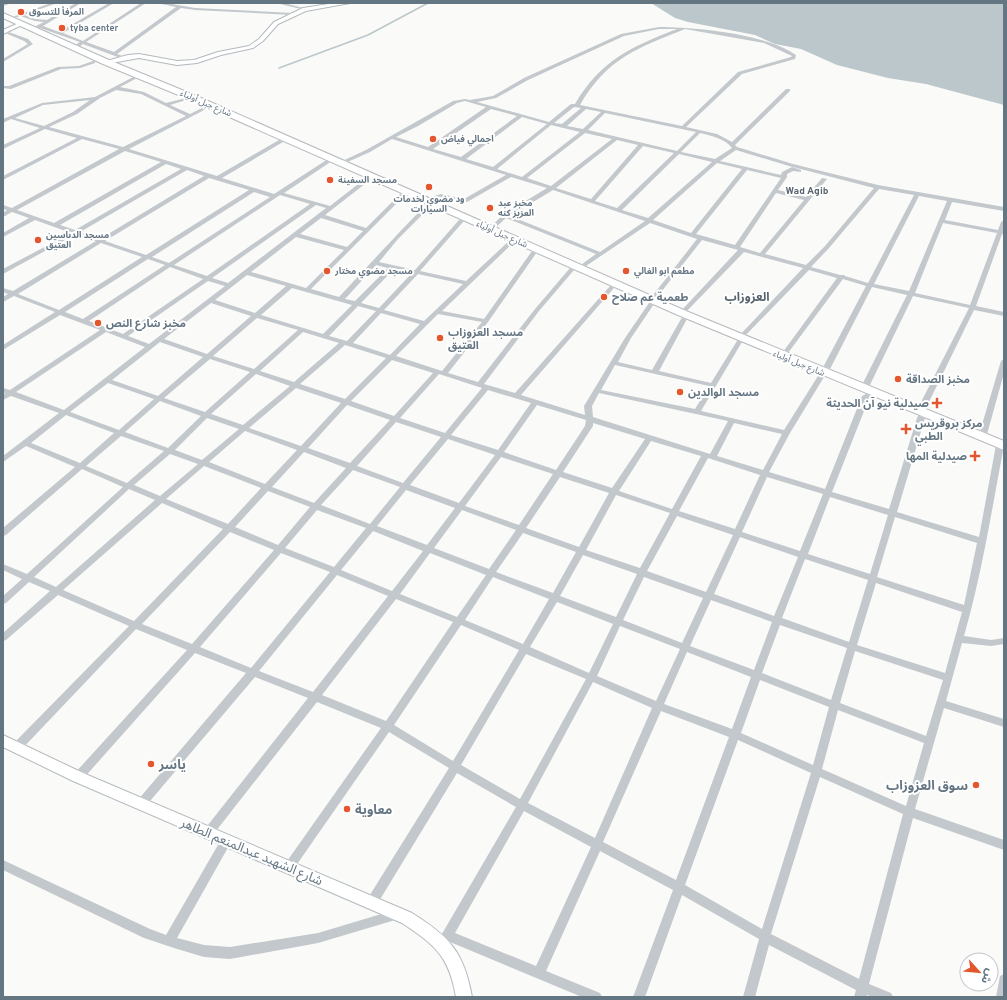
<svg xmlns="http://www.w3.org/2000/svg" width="1007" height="1000" font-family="Overpass,'Noto Sans Arabic',sans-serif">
<rect width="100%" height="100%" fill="#fafaf8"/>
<path fill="#bbc7cb" d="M651,3H1004V105L926,84L888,78L837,65L801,49L775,44L755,35L688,22L675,18Z"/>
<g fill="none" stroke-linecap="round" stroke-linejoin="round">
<path stroke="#bbc7cb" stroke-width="1.5" d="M279,68L368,35L428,3"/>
<g stroke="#b3babf" stroke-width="2">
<path id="secondary" d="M335,3H350L306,11L278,24L263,41L253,48L221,55L197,63L177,65L139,58L106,64L103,62L128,55L139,54L177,61L194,60L218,52L249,46L259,39L274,22L303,8Z
M19,23L24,24L3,34V30Z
M3,735L83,773L412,913C450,937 464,952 472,997H456C449,956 435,945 402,923L73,781L3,747Z"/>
</g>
<g stroke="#b5babe" stroke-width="2">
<path id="primary" d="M3,13L109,60L199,97L686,311L1004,441V450L678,315L193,101L103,64L3,18Z"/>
</g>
<path fill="#c3c8cc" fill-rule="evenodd" d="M5,3H12L3,6V4Z
M51,3H57L24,15L35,19L47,20L76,3H81L43,26L59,32L109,3H114L63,33L83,41L141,3H146L86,42L114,52L176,7L157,3H166L195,8L293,13L295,14L293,15L195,10L181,8L117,54L125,57V59H123L83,44L76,49H72V47L80,42L40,28H36V26L44,22L35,21L20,16L9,20L7,19Z
M276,3H284L307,9L305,10Z
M659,27C695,27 767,34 796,55L795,59L742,74L686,127L717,134L732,142L786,89H790V91L735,145L737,147L793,164L878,185L1004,207V211L952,202L945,220L998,230L1001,222L1004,220V235L1002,234L976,306L1004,312V316L974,310L923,414H920L916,412L969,308L913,296L868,389L864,391L860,389L907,295L872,287L828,373L824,375L820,373L866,286L843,279L785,357L783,358L780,356L837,278L809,270L742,339H738V337L803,268L744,252L684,314H680V312L738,250L702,240L654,301H650V299L697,239L650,223L580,270L577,268L578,267L596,254L506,218L493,230L491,231L488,229L503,215L547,188L511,177L467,202L459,203L441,198L424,201V199L441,194L464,199L506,175L392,139L370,152L343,164L338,163L366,150L453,101L465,99L470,100L493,96L524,78L621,34ZM659,29H677C631,47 601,60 575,104H571L549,122L477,102L496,98L528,80L624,36ZM685,29L764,43L792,56L791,57L738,72L682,126L580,105C607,58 638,48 685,29ZM465,101L486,107L428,147L396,137L418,126L457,103ZM574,107L581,108L562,124L554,123ZM491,109L517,116L461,157L433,149ZM586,109L601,112L583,129L567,126ZM605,113L696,132L677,151L588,130ZM522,117L547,124L493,167L466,159ZM551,125L580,132L522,177L497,169ZM585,133L612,139L551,186L527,178ZM700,133C712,136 724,138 732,148L715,159L681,152ZM617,140L638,145L591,199L556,188ZM643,146L674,153L617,208L595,201ZM736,150L789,166L874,188L825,246L806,265L765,254L827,179L822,178L806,197L778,190L787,177V174L793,171L801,172V170L792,167L782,172L781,175L720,161ZM679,154L712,162L648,218L622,210ZM717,163L742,169L691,233L653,220ZM747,170L781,178L735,245L696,234ZM879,189L914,195L868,283L845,276L844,275H840L811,267L829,248ZM553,190L645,221L600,252L510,216ZM776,193L804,200L760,253L740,247ZM919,196L947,201L909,291L874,284ZM943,223L997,233L970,305L915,293Z
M3,30L28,39L33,44L3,62V59L28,44L24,41L3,32Z
M93,61H95V63L80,68L61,69L11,89L3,88V86H9L58,67L79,66Z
M139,74L143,75L120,87L144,92L166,103L186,98V100L170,105L190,114L204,107L208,108L129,149L217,176L279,140H283V142L222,178L274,194L325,161H329V163L284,193L330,206L366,178H370V180L325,215L366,228L400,194H404V196L311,289L339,297C368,266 396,235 426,205L428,204L431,206L398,239L379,262L415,270L459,220L461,219L464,221L463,222L420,271L466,281L509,241H513L514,242L442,311L484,319L532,251H536L537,252L488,322L448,373L478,382L535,309L570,268H574V270L539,311L484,384L515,393L610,286L612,285L615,287L614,288L521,395L585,415L584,406L625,338L649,303L651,302L654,304L631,338L618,362L652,370L681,319L684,317L687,319L659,371L711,383L737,341L739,340L742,342L701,411L784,430L818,376H822L824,377L790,433L769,472L825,489L862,396L866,394H869L870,396L832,492L889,509L917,418L918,416H924L925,418L897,512L979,537L996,445L997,443H1003L1004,445C992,509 982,573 964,636L991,640L1004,638V644L991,646L962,643L946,701L1004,719V727L944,708L915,809L1004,840V850L913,818L869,984L891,993L893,997H872L867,995L866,997H854L856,990L769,945L755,997H743L759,939L682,895L645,997H633L673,890L600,851L546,971L600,993L602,997H582L450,942L447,947L443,948L439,947L437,943L439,939L516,807L457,773L376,906L372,907L368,906L366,902L368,898L449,768L389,732L293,870L289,872L285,870L284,867L285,864L381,728L317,702L212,836L208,838L204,836L203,833L204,830L308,698L255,677L145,807L141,808L137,807L136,804L137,801L246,673L195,653L82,780L78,781L74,780L73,777L74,774L187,650L136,629L20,751L16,752L12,751L11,748L12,745L129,626L58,595L6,640L3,641V633L50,591L29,582L6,603L3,604V596L22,579L3,570V564L27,574L123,487L82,469L6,535L3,536V528L75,467L26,446L3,462V456L59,413L11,396L3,400V395L5,393L3,392V388L10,390L100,330L60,315L3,350V345L55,312L14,296L3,302V297L8,294L3,292V288L13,291L96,241L76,234L3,274V269L71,233L35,220L3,237V233L29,218L12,212L3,217V213L7,210L3,209V205L12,208L119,149L82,139L3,180V176L77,138L45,129L3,149V145L40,128L11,119L3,123V119L42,103L95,97ZM116,90L141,94L186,116L123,147L49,127L77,114L100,98ZM90,100L73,112L44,126L15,118L43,105ZM125,151L161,162L54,223L17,210ZM166,164L181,169L75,230L60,225ZM187,170L204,176L100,239L80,232ZM209,178L249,190L146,255L105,241ZM254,192L270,197L169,263L152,257ZM280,195L310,204L207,276L174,265ZM316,205L326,208L228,283L212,278ZM321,218L363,231L347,247L300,234ZM296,237L344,250L306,288L251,272ZM101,243L142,257L59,310L18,294ZM148,259L165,265L83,319L65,312ZM376,265L388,268L355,301L345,299ZM170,267L203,279L123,334L89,321ZM394,269L412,273L379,308L361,303ZM418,274L463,284L424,321L384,310ZM247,275L286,286L255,313L215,300ZM208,281L225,286L149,344L128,336ZM292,288L352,305L323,334L261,315ZM211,303L251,316L207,354L164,339ZM358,306L376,311L347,341L329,336ZM381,313L420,324L390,355L353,343ZM438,314L482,322L442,371L396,356ZM257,318L298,330L254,369L213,356ZM106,332L145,347L64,410L16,392ZM303,332L339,343L294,382L260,371ZM160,342L203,357L158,396L112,380ZM345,345L386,358L345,399L300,384ZM210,359L250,372L205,412L164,398ZM392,360L433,373L394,416L351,401ZM615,365L709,386L695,409L601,390ZM256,374L290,386L243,425L211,414ZM439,374L482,388L445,433L400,418ZM108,383L154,399L119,430L70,412ZM296,388L341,403L301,446L249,428ZM488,390L531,403L498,450L451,435ZM599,393L728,421L710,454L593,417L592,406ZM160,401L201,416L168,448L125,432ZM347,405L390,420L350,463L308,448ZM537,405L586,420L585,426L556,470L504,452ZM66,415L114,433L80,463L31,443ZM207,418L239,429L202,460L175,450ZM396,422L441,437L403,483L357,466ZM593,423L645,439L612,488L563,472L593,426ZM734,423L782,434L763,470L717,456ZM245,431L297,450L265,484L209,462ZM121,436L164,451L127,483L86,466ZM448,439L495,455L459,503L410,485ZM651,441L701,456L672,509L619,491ZM304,452L346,468L314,503L272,487ZM170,454L198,464L160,496L134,485ZM501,457L553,474L519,525L465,506ZM708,458L760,475L735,529L679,511ZM204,466L261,488L228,524L166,499ZM353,470L400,487L370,524L321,505ZM560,477L609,493L579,547L526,528ZM767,477L823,494L800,551L742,532ZM129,489L155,500L56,587L34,577ZM406,490L455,508L427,545L377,526ZM268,491L310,507L278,545L235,527ZM616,495L670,513L640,568L586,550ZM830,497L888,515L870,574L808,554ZM162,503L223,529L134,621L63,590ZM317,510L366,528L334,567L285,548ZM462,510L516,530L489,569L434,548ZM677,516L733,535L706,592L647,571ZM895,517L977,543L964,605L877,577ZM373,531L423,551L392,591L341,570ZM230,532L274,550L192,644L142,624ZM523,533L576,552L553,593L496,572ZM740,537L798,557L774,616L714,594ZM281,553L330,572L251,668L200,647ZM430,553L486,575L457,617L400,594ZM583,555L637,574L616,617L560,596ZM805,559L868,580L849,642L782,618ZM337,575L388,596L313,692L259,671ZM493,577L549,599L523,644L465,620ZM644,577L703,598L682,643L623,620ZM876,583L962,612L945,673L857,645ZM396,599L453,622L386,721L322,695ZM711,600L772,622L754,670L690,646ZM557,602L613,624L589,673L530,647ZM461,625L519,650L453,761L394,725ZM780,625L847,648L831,700L762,673ZM620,626L680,649L656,701L597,676ZM855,651L943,680L926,736L840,703ZM687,652L751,677L732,729L664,704ZM526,654L586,679L520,799L461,765ZM760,680L829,707L813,765L741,733ZM593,682L652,708L595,838L528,803ZM838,710L924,743L906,806L822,769ZM661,711L729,737L676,880L603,842ZM738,740L811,773L762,929L685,885ZM820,777L903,814L859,979L771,934ZM524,811L591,847L536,966L455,933Z
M1004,359V373L986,438L985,440H979L978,438L1001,361Z
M226,836L230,838L231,841L230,844L177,938L204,945L230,947L318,933L398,909L402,910L404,914L402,918L318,943L230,959L204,957L174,948L144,938L3,870V860L150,929L166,935L222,838Z
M1004,974V997H996L1000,976Z"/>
<use href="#secondary" fill="#fff" fill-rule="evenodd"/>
<use href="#primary" fill="#fff" fill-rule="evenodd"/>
</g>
<g fill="#e4572e" stroke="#fff" stroke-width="1.5">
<circle cx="21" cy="12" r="4"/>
<circle cx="62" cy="28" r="4"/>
<circle cx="433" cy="139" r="4"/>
<circle cx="330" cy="180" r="4"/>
<circle cx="429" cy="187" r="4"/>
<circle cx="490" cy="208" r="4"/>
<circle cx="38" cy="240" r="4"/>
<circle cx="327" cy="271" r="4"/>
<circle cx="626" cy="271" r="4"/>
<circle cx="604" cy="297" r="4"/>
<circle cx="98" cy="323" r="4"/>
<circle cx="440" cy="338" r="4"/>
<circle cx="898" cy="379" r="4"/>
<circle cx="680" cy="392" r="4"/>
<path d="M935 397h4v4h4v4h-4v4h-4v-4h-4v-4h4z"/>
<path d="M904 423h4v4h4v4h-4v4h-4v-4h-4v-4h4z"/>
<path d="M973 450h4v4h4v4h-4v4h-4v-4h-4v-4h4z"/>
<circle cx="151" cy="764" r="4"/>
<circle cx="976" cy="785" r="4"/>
<circle cx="347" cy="809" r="4"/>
</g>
<g text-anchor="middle" stroke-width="4" stroke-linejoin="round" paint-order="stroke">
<g font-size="9" font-weight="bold" fill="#657683" stroke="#fff" text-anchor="start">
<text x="29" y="15">المرفأ للتسوق</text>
<text x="70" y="31">tyba center</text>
<text x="441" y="142">اجمالي فياض</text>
<text x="338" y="183">مسجد السفينة</text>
<text x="429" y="202" text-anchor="middle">ود مضوي لخدمات<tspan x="429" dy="10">السيارات</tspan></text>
<text x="498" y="206">مخبز عبد<tspan x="498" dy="10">العزيز كنه</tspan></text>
<text x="46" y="238">مسجد الدباسين<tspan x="46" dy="10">العتيق</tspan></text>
<text x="335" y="274">مسجد مضوي مختار</text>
<text x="634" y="274">مطعم ابو الغالي</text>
</g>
<g font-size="9" fill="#657683" stroke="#fff">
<text transform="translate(206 103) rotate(23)" y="3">شارع جبل أولياء</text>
<text transform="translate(502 234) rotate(24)" y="3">شارع جبل أولياء</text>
<text transform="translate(799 363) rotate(22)" y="3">شارع جبل أولياء</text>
</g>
<g font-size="10" font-weight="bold" fill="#57646e" stroke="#fff">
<text x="807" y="194">Wad Agib</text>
</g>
<g font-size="11" font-weight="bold" fill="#657683" stroke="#fff" text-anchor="start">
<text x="612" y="301">طعمية عم صلاح</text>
<text x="106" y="327">مخبز شارع النص</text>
<text x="448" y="336">مسجد العزوزاب<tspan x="448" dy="13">العتيق</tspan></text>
<text x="906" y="383">مخبز الصداقة</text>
<text x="688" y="396">مسجد الوالدين</text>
<text x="929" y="407" text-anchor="end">صيدلية نيو آن الحديثة</text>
<text x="915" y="427">مركز بروقريس<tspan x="915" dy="13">الطبي</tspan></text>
<text x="967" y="460" text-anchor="end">صيدلية المها</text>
</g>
<g font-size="12" font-weight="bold" fill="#57646e" stroke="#fff">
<text x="747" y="301">العزوزاب</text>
</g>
<g font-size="13" font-weight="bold" fill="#657683" stroke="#fff" text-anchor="start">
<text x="159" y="769">ياسر</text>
<text x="968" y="790" text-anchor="end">سوق العزوزاب</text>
<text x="355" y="814">معاوية</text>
</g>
<g font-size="13" fill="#657683" stroke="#fff">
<text transform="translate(252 851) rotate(23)" y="5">شارع الشهيد عبدالمنعم الطاهر</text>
</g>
</g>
<rect width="1007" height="1000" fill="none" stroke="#657683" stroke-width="8"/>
<g transform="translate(979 972) rotate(117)"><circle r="19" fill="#ffffff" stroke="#c1c8cd"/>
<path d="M0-3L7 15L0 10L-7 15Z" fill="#e4572e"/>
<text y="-6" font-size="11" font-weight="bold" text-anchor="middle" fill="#657683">ش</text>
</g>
</svg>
